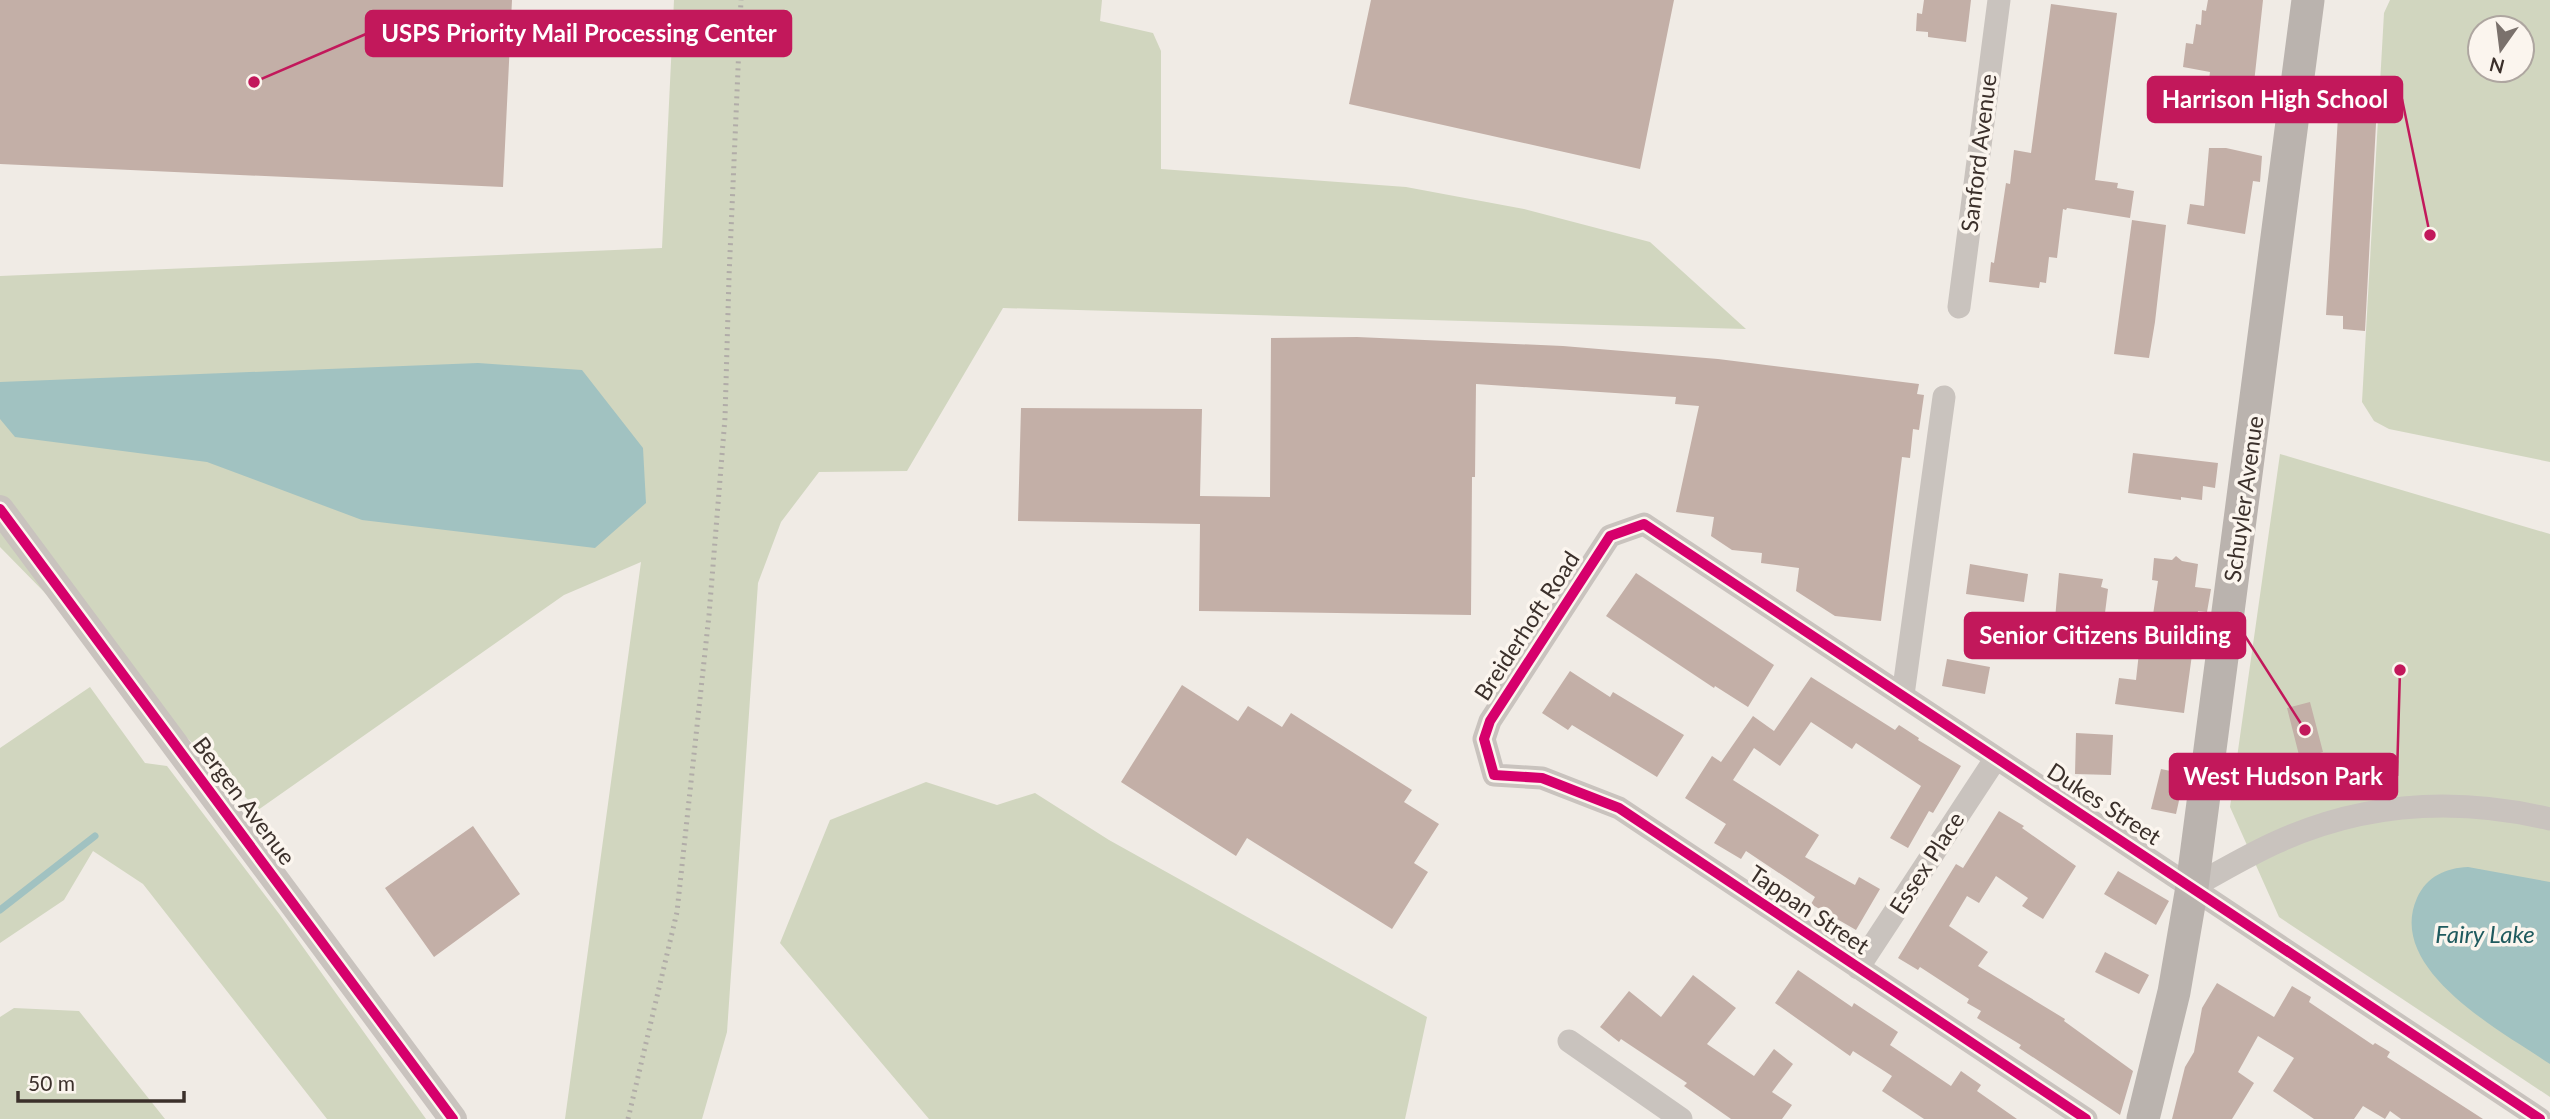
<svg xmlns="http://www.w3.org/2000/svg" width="2550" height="1119" font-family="Lato,sans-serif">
<rect width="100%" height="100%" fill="#f0ebe5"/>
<path fill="#d1d6bf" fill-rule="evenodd" d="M674,0H1102L1100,21L1153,33L1161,51V169L1406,187L1524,209L1650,242L1746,329L1003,308L907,471L819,472L781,522L758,583L727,1032L702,1119H565L641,562L564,595L258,810L0,547V276L662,248Z
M2390,0H2550V462L2389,429L2374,421L2362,402L2384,13ZM2480,28H2522V70H2480Z
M2280,454L2550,534V1097L2279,917L2230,807Z
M90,687L145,763L167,766L280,915L426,1119H327L143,884L93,851L64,900L0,943V748Z
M926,782L997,805L1035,793L1109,840L1427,1017L1405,1119H929L780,943L830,820Z
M14,1008L79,1011L165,1119H0V1017Z"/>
<path fill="#a1c2c1" d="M478,363L582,370L643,448L646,503L595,548L362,520L207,462L15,437L0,419V382Z
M2468,867L2550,882V1064C2503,1032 2385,970 2417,898C2427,876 2446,868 2468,867Z"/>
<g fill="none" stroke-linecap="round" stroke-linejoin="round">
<path stroke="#a1c2c1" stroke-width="7" d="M0,910L95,836"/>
</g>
<path fill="#c3afa7" d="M0,0H512L503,187L0,164Z
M1371,0H1674L1640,169L1349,104Z
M1924,0H1971L1966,42L1928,37V32L1916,31L1917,13L1922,14Z
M2208,0H2263L2254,83L2263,84L2260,105L2207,97L2210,72L2183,67L2186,43L2193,44L2196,24L2201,25L2202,10L2206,11Z
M2051,4L2117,13L2095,180L2118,183L2117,188L2134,191L2130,218L2067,208L2066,210L2063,209L2057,258L2049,257L2046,283L2040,282L2039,288L1989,282L1991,262L1994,263L2006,183L2010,184L2014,150L2031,153Z
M2358,85L2378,86L2365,331L2343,329V316L2326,315L2339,100L2357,101Z
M2209,148H2226L2262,156L2260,182L2253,181L2245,234L2187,224L2190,204L2204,206Z
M2132,220L2166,225L2155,322L2149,358L2114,354Z
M1357,337L1563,346L1718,359L1919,384L1917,394L1924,395L1919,430L1913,429L1910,458L1902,457L1881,621L1835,616L1796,591L1799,568L1761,563L1762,553L1732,550L1711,536L1714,517L1676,512L1699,406L1675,404L1676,397L1476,384L1475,477H1472L1471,615L1199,611L1200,524L1018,521L1021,408L1202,409L1200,496L1270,497L1271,338Z
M2133,453L2218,463L2215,488L2203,486L2202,500L2181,497V500L2128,493Z
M2176,556L2182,561L2198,564L2195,587L2211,589L2207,612L2198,611L2184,713L2115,704L2119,678L2136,680L2141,634L2150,635L2158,581L2152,580L2154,558L2172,560Z
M1970,564L2028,574L2024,602L1966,594Z
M1636,573L1774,665L1748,707L1715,686L1714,688L1606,616Z
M2059,573L2103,579L2101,587L2108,589L2104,621L2077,619L2076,633L2054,631Z
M1947,659L1990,667L1985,694L1942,686Z
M1570,671L1610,697L1613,692L1684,735L1657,777L1572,725L1568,730L1542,713Z
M1811,677L1895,730L1899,725L1919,738L1918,740L1961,766L1933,813L1929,811L1908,848L1890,838L1921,786L1856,743L1852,749L1811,722L1780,766L1754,748L1733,780L1819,835L1805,857L1855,885L1859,877L1880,889L1856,930L1811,904L1815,897L1746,851L1741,859L1714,843L1726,824L1685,798L1712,756L1721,762L1753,716L1774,731Z
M1182,685L1238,721L1248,706L1282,727L1291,713L1412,790L1404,802L1439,824L1414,863L1428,872L1392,929L1247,838L1236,856L1121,782Z
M2310,702L2323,752L2300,759L2287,708Z
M2076,733L2113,735L2111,775L2075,774Z
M2161,769L2185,774L2176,814L2151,809Z
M1999,811L2024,826L2022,828L2076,866L2043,919L2022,906L2028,898L1996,876L1979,903L1967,896L1949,926L1988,952L1978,966L2065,1019L2064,1021L2133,1071L2120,1115L2019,1048L2021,1045L1977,1018L1981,1011L1967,1003L1969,999L1920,967L1918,970L1898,958L1956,864L1963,868Z
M473,826L520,894L434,957L385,888Z
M2118,871L2169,901L2156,925L2104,894Z
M2105,952L2149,975L2139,994L2095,972Z
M1798,970L1852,1007L1854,1003L1898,1032L1890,1045L1951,1086L1961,1071L1981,1085L1977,1091L2017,1119H1924L1882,1091L1892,1076L1853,1051L1850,1056L1775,1003Z
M1693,975L1736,1008L1707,1044L1754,1076L1774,1049L1793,1064L1772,1092L1792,1105L1782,1119H1731L1684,1086L1687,1083L1621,1039L1619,1042L1600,1027L1629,991L1661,1017Z
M2217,983L2274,1017L2292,986L2311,997L2309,1002L2373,1045L2375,1043L2390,1052L2387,1057L2483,1119H2401L2390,1111L2385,1119L2363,1106L2354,1119H2314L2273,1091L2294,1058L2258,1036L2238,1072L2254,1083L2232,1119H2172L2185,1067L2194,1052L2202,1008Z"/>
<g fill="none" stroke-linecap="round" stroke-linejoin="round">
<path stroke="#c9c3be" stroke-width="23" d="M1959,307L1999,0
M1903,695L1944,397
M2192,887C2220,872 2248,855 2277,842C2365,802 2457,797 2550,819
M1858,968L1996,758
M1569,1041L1681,1119
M2086,1119L1619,808L1542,778L1494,775L1484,739L1490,721L1610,536L1644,524L2540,1119"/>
<path stroke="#c9c3be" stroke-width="28" d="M0,509L453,1119"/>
<path stroke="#bab3ae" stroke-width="33" d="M2143,1119L2174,992L2192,887L2308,0"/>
<path stroke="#b1aca8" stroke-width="5" stroke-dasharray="2 5" stroke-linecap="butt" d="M628,1119L677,912L709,615L725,418L729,277L741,0"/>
<g stroke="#fbf5ee" stroke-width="15">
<path id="cycleway" d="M0,509L453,1119
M2086,1119L1619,808L1542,778L1494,775L1484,739L1490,721L1610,536L1644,524L2540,1119"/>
</g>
<use href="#cycleway" stroke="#d6006c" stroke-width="10"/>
</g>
<g text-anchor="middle" stroke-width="7" stroke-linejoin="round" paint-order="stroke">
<g font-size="23" fill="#3b302b" stroke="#fbf5ee">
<text transform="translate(1979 153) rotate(-83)" y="8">Sanford Avenue</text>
<text transform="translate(2244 499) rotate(-82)" y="8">Schuyler Avenue</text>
<text transform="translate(1527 626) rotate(-57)" y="8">Breiderhoft Road</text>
<text transform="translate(244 801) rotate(53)" y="8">Bergen Avenue</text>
<text transform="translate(2104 804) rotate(33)" y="8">Dukes Street</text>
<text transform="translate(1927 863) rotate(-57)" y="8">Essex Place</text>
<text transform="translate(1809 910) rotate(34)" y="8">Tappan Street</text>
</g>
<g font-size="24" font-style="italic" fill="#1f5a5e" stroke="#fbf5ee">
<text x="2485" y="943">Fairy Lake</text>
</g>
</g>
<path fill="none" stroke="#c2185b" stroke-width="2.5" d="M254 82L366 34M2430 235L2402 99M2305 730L2245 636M2400 670L2397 776"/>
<g fill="#c2185b" stroke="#fbf5ee" stroke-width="2.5">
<circle cx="254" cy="82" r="7"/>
<circle cx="2430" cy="235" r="7"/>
<circle cx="2305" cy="730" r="7"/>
<circle cx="2400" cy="670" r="7"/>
</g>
<g fill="#c2185b" stroke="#c2185b" stroke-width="2.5">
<rect x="366" y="11" width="425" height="45" rx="7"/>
<rect x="2148" y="77" width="254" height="45" rx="7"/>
<rect x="1965" y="613" width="280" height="45" rx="7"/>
<rect x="2170" y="754" width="227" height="45" rx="7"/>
</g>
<g font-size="24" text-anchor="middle" font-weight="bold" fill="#fff">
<text x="579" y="42">USPS Priority Mail Processing Center</text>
<text x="2275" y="108">Harrison High School</text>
<text x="2105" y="644">Senior Citizens Building</text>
<text x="2283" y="785">West Hudson Park</text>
</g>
<g transform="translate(2501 49) rotate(194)"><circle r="33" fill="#fbf5ee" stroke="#aea6a0" stroke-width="2"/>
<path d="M0-5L12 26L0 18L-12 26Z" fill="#7a716c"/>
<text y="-10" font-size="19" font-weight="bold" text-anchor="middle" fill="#3b302b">N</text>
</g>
<path d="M18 1091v10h166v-10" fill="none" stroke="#3b302b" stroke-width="3.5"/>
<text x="28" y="1091" font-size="21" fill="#3b302b" stroke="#fbf5ee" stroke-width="5" paint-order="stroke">50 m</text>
</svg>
